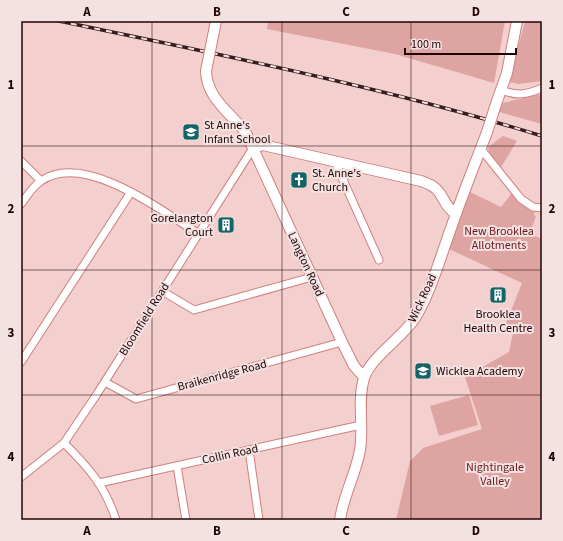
<svg xmlns="http://www.w3.org/2000/svg" width="563" height="541" font-family="'Source Sans 3',sans-serif">
<rect width="100%" height="100%" fill="#f3cfce"/>
<path fill="#dea4a2" d="M268,21H505L494,83L395,54L267,29Z
M525,21H542V81L519,84L509,82Z
M542,94V124L499,112L503,103Z
M503,136L517,141L501,167L489,153L488,147Z
M470,192L501,207L512,193L525,207L535,211L534,215L536,216L530,234L542,239V520H396L410,461L423,448L482,429L465,377L509,352L514,328L505,326L522,283L449,249Z
M469,395L478,425L439,436L430,406Z"/>
<g fill="none" stroke-linecap="round" stroke-linejoin="round">
<g stroke="#d07f7e" stroke-width="9">
<path id="street" d="M501,90C517,96 526,95 542,88
M481,149L521,199L533,207L542,208
M21,161L41,181
M335,162L379,260
M21,204C27,196 33,186 41,181C84,151 162,211 199,234
M162,291L194,310L312,277
M21,362L131,192
M105,382L136,399L342,342
M64,443C89,468 105,486 116,520
M249,450L259,520
M177,466L186,520
M21,477L64,443L97,394L253,148
M99,483L361,425"/>
</g>
<g stroke="#d07f7e" stroke-width="12">
<path id="secondary" d="M206,71C207,99 230,112 246,133L342,342L354,366L364,377
M497,101L507,73L517,21
M253,148L263,145L421,181C448,190 438,202 456,214
M340,520C343,496 356,474 360,450C364,427 357,401 364,378C370,358 402,338 415,318C430,294 441,256 451,228C462,196 475,164 487,132"/>
</g>
<use href="#street" stroke="#fff" stroke-width="7"/>
<use href="#secondary" stroke="#fff" stroke-width="10"/>
<g stroke="#391c1d" stroke-width="3.5">
<path id="rail" d="M59,21C221,55 384,87 542,136"/>
</g>
<use href="#rail" stroke="#f4e1e1" stroke-width="2" stroke-dasharray="6" stroke-linecap="butt"/>
<g stroke="#d07f7e" stroke-width="12" stroke-linecap="butt">
<path id="secondary-bridge" d="M206,71L216,21
M487,132L497,101"/>
</g>
<use href="#secondary-bridge" stroke="#fff" stroke-width="10"/>
</g>
<path fill="none" stroke="#200405" stroke-width="1" stroke-opacity="0.55" d="M152,21V520M282,21V520M411,21V520M21,146H542M21,270H542M21,395H542"/>
<defs>
<g id="school-square" transform="scale(0.9)"><rect x="-9" y="-9" width="18" height="18" rx="4" fill="#136367" stroke="#f4e1e1"/><path d="M0-5L7-2L0 1L-7-2ZM-4 1L0 2.5L4 1V4Q0 6-4 4Z" fill="#fff"/></g>
<g id="church-square" transform="scale(0.9)"><rect x="-9" y="-9" width="18" height="18" rx="4" fill="#136367" stroke="#f4e1e1"/><path d="M-1.2-6h2.4v3.5h3.3v2.4h-3.3V6h-2.4V-.1h-3.3v-2.4h3.3Z" fill="#fff"/></g>
<g id="building-square" transform="scale(0.9)"><rect x="-9" y="-9" width="18" height="18" rx="4" fill="#136367" stroke="#f4e1e1"/><path d="M-4-6H4V6H1V3H-1V6H-4ZM-2.5-4.3h1.7v1.8h-1.7ZM.8-4.3h1.7v1.8H.8ZM-2.5-1h1.7V.8h-1.7ZM.8-1h1.7V.8H.8Z" fill="#fff"/></g>
</defs>
<g fill-rule="evenodd">
<use href="#school-square" x="191" y="132"/>
<use href="#church-square" x="299" y="180"/>
<use href="#building-square" x="226" y="225"/>
<use href="#building-square" x="498" y="295"/>
<use href="#school-square" x="423" y="371"/>
</g>
<g text-anchor="middle" stroke-width="4" stroke-linejoin="round" paint-order="stroke">
<g font-size="12" fill="#200405" stroke="#f4e1e1" text-anchor="start">
<text x="204" y="129">St Anne's<tspan x="204" dy="14">Infant School</tspan></text>
<text x="312" y="177">St. Anne's<tspan x="312" dy="14">Church</tspan></text>
<text x="213" y="222" text-anchor="end">Gorelangton<tspan x="213" dy="14">Court</tspan></text>
<text x="498" y="318" text-anchor="middle">Brooklea<tspan x="498" dy="14">Health Centre</tspan></text>
<text x="436" y="375">Wicklea Academy</text>
</g>
<g font-size="12" fill="#6b161e" stroke="#f4e1e1">
<text x="499" y="235">New Brooklea<tspan x="499" dy="14">Allotments</tspan></text>
<text x="495" y="471">Nightingale<tspan x="495" dy="14">Valley</tspan></text>
</g>
<g font-size="12" fill="#200405" stroke="#f4e1e1">
<text transform="translate(306 264) rotate(65)" y="4">Langton Road</text>
<text transform="translate(422 298) rotate(-65)" y="4">Wick Road</text>
<text transform="translate(144 319) rotate(-58)" y="4">Bloomfield Road</text>
<text transform="translate(222 375) rotate(-15)" y="4">Braikenridge Road</text>
<text transform="translate(230 454) rotate(-12)" y="4">Collin Road</text>
</g>
</g>
<rect width="563" height="541" fill="none" stroke="#f4e1e1" stroke-width="44"/>
<path d="M405 48v6h111v-6" fill="none" stroke="#200405" stroke-width="2"/>
<text x="411" y="48" font-size="12" fill="#200405" stroke="#f4e1e1" stroke-width="3" paint-order="stroke">100 m</text>
<rect x="22" y="22" width="519" height="497" fill="none" stroke="#200405" stroke-width="1.5"/>
<g font-size="13" text-anchor="middle" font-weight="bold" fill="#200405">
<text x="87" y="16">A</text>
<text x="217" y="16">B</text>
<text x="346" y="16">C</text>
<text x="476" y="16">D</text>
<text x="11" y="89">1</text>
<text x="552" y="89">1</text>
<text x="11" y="213">2</text>
<text x="552" y="213">2</text>
<text x="11" y="337">3</text>
<text x="552" y="337">3</text>
<text x="11" y="461">4</text>
<text x="552" y="461">4</text>
<text x="87" y="535">A</text>
<text x="217" y="535">B</text>
<text x="346" y="535">C</text>
<text x="476" y="535">D</text>
</g>
</svg>
